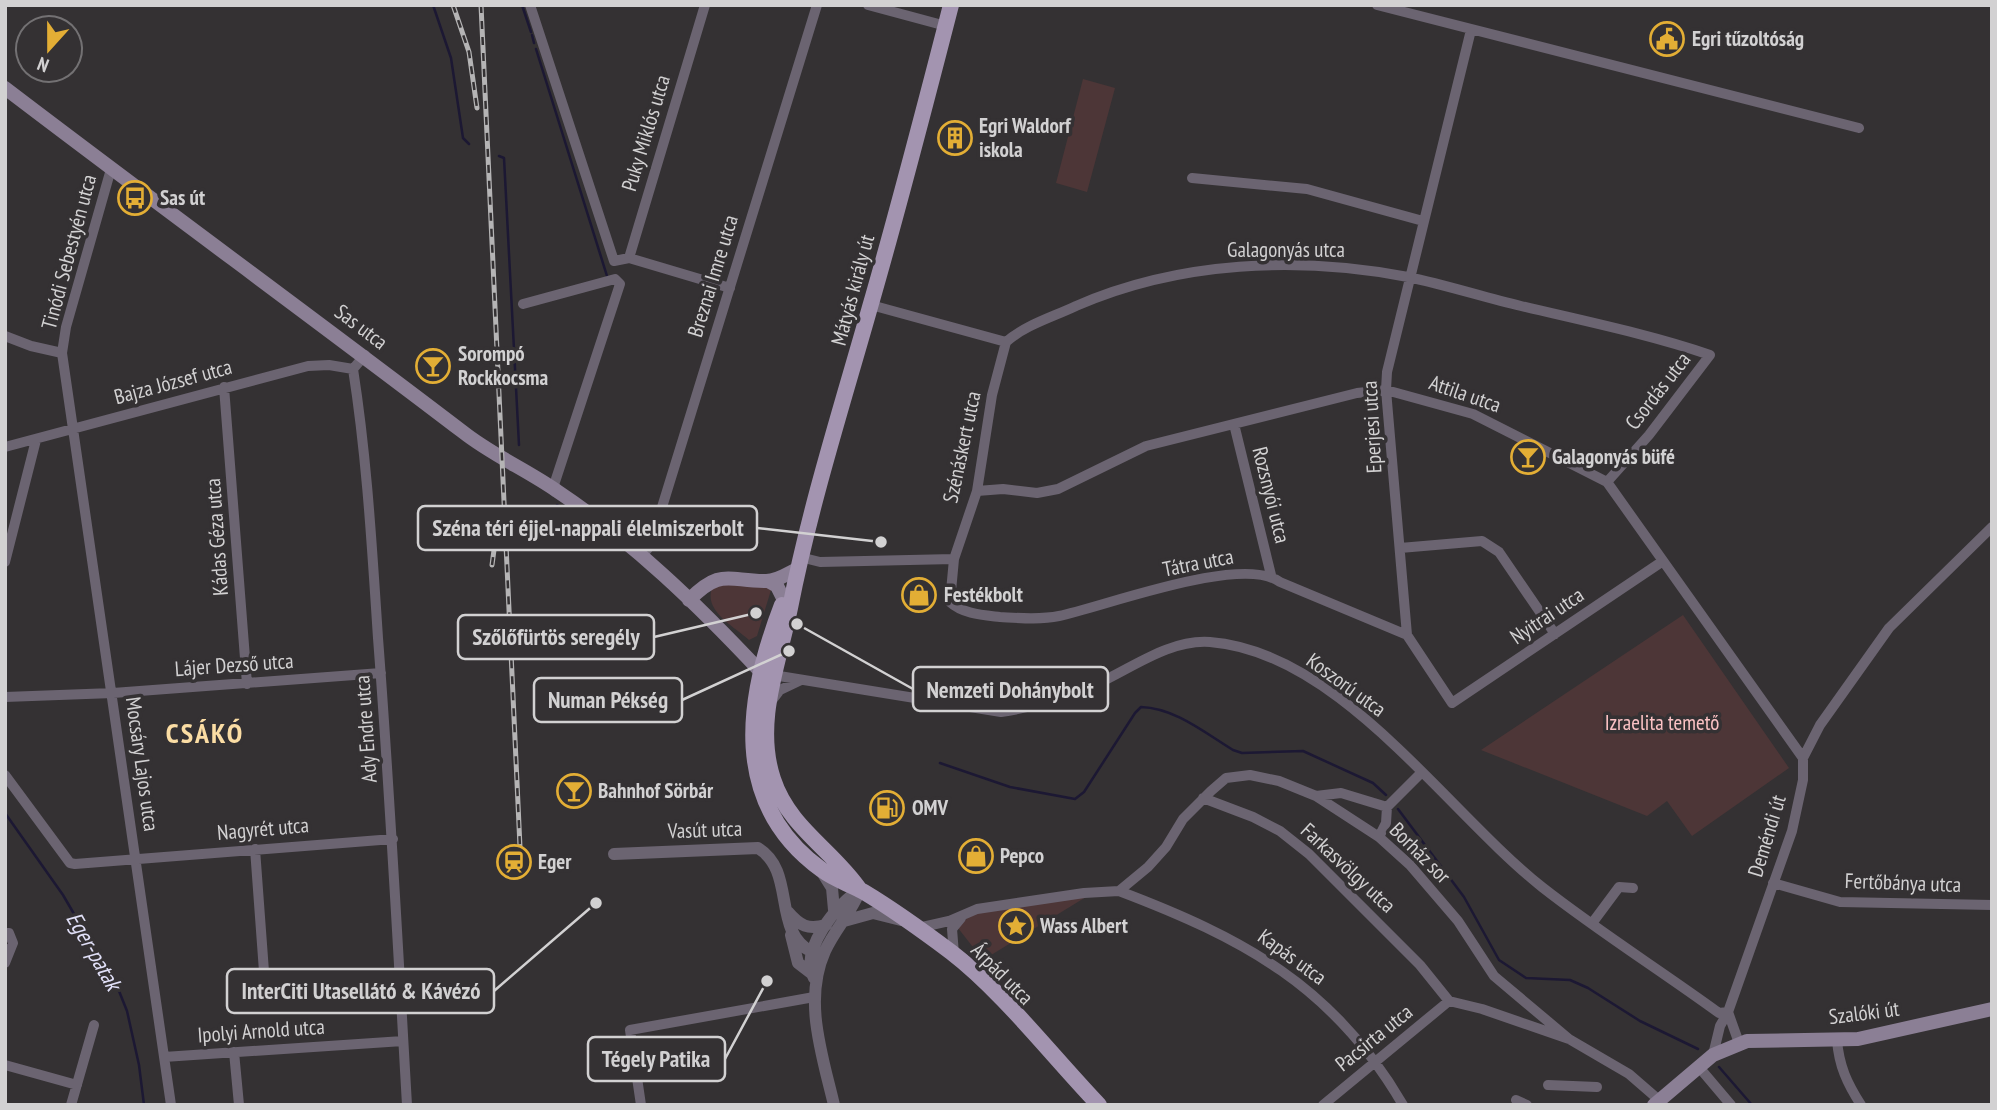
<svg xmlns="http://www.w3.org/2000/svg" width="1997" height="1110" font-family="'PT Sans Narrow',sans-serif">
<rect width="100%" height="100%" fill="#343133"/>
<path fill="#4d3637" d="M1083,79L1115,88L1087,192L1056,183Z
M714,584L765,586L771,590L757,636L749,640C732,625 700,609 714,584Z
M1683,615L1789,768L1692,836L1667,801L1647,816L1481,750Z
M1086,897L983,960L958,928L968,917L982,911Z"/>
<g fill="none" stroke-linecap="round" stroke-linejoin="round">
<path stroke="#1c1833" stroke-width="2.5" d="M433,5L451,58L463,138L469,144
M522,5L531,32
M532,35L534,43
M536,49L607,276
M499,156L504,158L519,445
M557,505L585,528
M940,763L1010,787L1075,799L1084,792L1135,713L1141,707C1175,708 1205,733 1233,750L1242,753L1303,751L1373,783L1386,795
M1398,809L1464,897L1499,960L1526,978L1570,980L1588,988L1640,1021L1698,1049
M5,813L63,895L119,991L127,1011L139,1065L144,1105
M1719,1067L1752,1105"/>
<path stroke="#6b6471" stroke-width="10" d="M530,5L614,261L629,258L730,288
M868,5L946,26
M1377,5L1859,128
M111,169L66,327L62,353L171,1105
M1192,178L1307,189L1423,221
M629,258L705,5
M523,304L615,279L620,284L553,488
M871,305L1006,342
M5,336L31,346L62,353
M1006,342L992,395L977,491L954,559L950,602C963,614 983,615 1000,617C1019,618 1040,620 1059,616C1106,606 1242,554 1280,582L1407,635L1452,703L1663,561
M1006,342C1025,325 1053,317 1076,306C1179,261 1298,256 1408,277C1446,285 1483,297 1521,306C1584,321 1648,334 1710,355L1649,435L1607,482
M365,355L353,369C367,458 372,548 378,638C390,794 398,949 407,1105
M224,387L247,684
M1234,424L1271,575
M5,447L308,366L329,365L353,369
M977,491L1003,489L1037,493L1058,489L1146,446L1357,393L1386,390L1473,414L1607,482L1803,758
M1400,548L1482,541L1499,552L1555,634
M642,556L650,546L817,5
M800,557L820,562L954,559
M5,562L36,440
M1407,635L1386,390L1387,372L1471,30
M773,675L1001,712C1034,707 1066,698 1097,684C1132,668 1170,639 1210,642C1340,652 1446,811 1542,887C1598,931 1660,970 1719,1013L1728,1012
M5,697L113,693L381,673
M770,703L780,690L801,680
M5,775L70,863L75,864L393,839
M1316,796L1341,793L1387,807
M1203,798L1253,817L1280,831L1309,854L1420,965L1449,1001L1482,1009L1569,1039L1629,1074L1659,1100
M1379,837L1386,823L1387,807L1422,772
M255,849L265,985
M1773,883L1840,902L1992,905
M1119,891C1243,938 1334,986 1403,1105
M1593,922L1619,887L1633,888
M918,928L949,921L977,909L1084,893L1119,891L1148,867L1166,847L1183,819L1211,791L1226,778L1250,775L1279,781L1316,796L1379,837L1410,865L1458,921L1494,976L1569,1039
M5,933H9L13,943L5,963
M954,954L952,929L961,918
M1728,1012L1739,1043
M1837,1040C1839,1066 1847,1083 1861,1105
M234,1052L239,1105
M1713,1055L1720,1026L1728,1012L1792,831L1803,780V758L1820,725L1889,628L1992,527
M164,1057L403,1041
M5,1065L77,1085
M1698,1066L1731,1105
M1548,1085L1597,1087
M1516,1100L1527,1105
M71,1105L94,1025
M641,1105L630,1030L814,997
M1323,1105L1449,1001"/>
<path stroke="#6b6471" stroke-width="12" d="M614,854L758,848C797,872 771,931 812,952
M822,872L832,888L834,910
M788,912C800,926 808,930 826,925
M844,921L873,913L901,920
M791,935L798,963L811,973
M814,978C799,951 837,903 860,890
M834,1105C822,1054 803,1000 825,951C835,929 852,912 860,890"/>
<path stroke="#8b7f95" stroke-width="14" d="M5,88C157,204 311,316 463,432C492,455 527,470 557,491C632,541 698,605 759,670L769,673
M768,581L777,586L784,600
M689,600C721,568 727,581 766,581C777,581 787,574 797,569
M1654,1105L1713,1055L1747,1041L1858,1039L1992,1009"/>
<path stroke="#a394b0" stroke-width="16" d="M782,605C746,698 729,803 822,870C835,880 850,884 864,892C894,910 923,931 951,952C1002,991 1053,1057 1099,1105
M860,890C833,850 789,828 773,779C754,722 779,663 790,608C810,506 842,406 870,307C899,207 925,106 951,5"/>
<g stroke="#b5b4b5" stroke-width="5">
<path id="rail" d="M453,5L469,52L477,108
M481,5L520,847
M492,565L498,520"/>
</g>
<use href="#rail" stroke="#343133" stroke-width="2.5" stroke-dasharray="8" stroke-linecap="butt"/>
</g>
<defs>
<g id="civic-ring" transform="scale(1.75)"><circle r="9.5" fill="#343133" stroke="#e3ae35" stroke-width="1.5"/><path d="M-.6-6.5H3V-4.5H.6V-3L4-1V1h2V6H-6V1h2V-1L-.6-3ZM-1.2 2.5V6h2.4V2.5Z" fill="#e3ae35"/></g>
<g id="building-ring" transform="scale(1.75)"><circle r="9.5" fill="#343133" stroke="#e3ae35" stroke-width="1.5"/><path d="M-4-6H4V6H1V3H-1V6H-4ZM-2.5-4.3h1.7v1.8h-1.7ZM.8-4.3h1.7v1.8H.8ZM-2.5-1h1.7V.8h-1.7ZM.8-1h1.7V.8H.8Z" fill="#e3ae35"/></g>
<g id="bus-ring" transform="scale(1.75)"><circle r="9.5" fill="#343133" stroke="#e3ae35" stroke-width="1.5"/><path d="M-5-6H5V4H4V6H2V4H-2V6H-4V4H-5ZM-3.5-4V0h7V-4ZM-3.5 1.2v1.5H-2V1.2ZM2 1.2v1.5H3.5V1.2Z" fill="#e3ae35"/></g>
<g id="bar-ring" transform="scale(1.75)"><circle r="9.5" fill="#343133" stroke="#e3ae35" stroke-width="1.5"/><path d="M-6-5H6L.8 .8V4.5H3.5V6h-7V4.5H-.8V.8Z" fill="#e3ae35"/></g>
<g id="shop-ring" transform="scale(1.75)"><circle r="9.5" fill="#343133" stroke="#e3ae35" stroke-width="1.5"/><path d="M-5-2.5h2.3a2.7 3.5 0 0 1 5.4 0H5L5.5 6h-11ZM-1.5-2.5h3a1.5 2.3 0 0 0-3 0Z" fill="#e3ae35"/></g>
<g id="fuel-ring" transform="scale(1.75)"><circle r="9.5" fill="#343133" stroke="#e3ae35" stroke-width="1.5"/><path d="M-5.5-6h7V0h2V4h1.3V-2.5L3-4.5l.8-.8L6-3V5H2.5V1h-1V6h-7ZM-4.2-4.7v3.2H.2V-4.7Z" fill="#e3ae35"/></g>
<g id="station-ring" transform="scale(1.75)"><circle r="9.5" fill="#343133" stroke="#e3ae35" stroke-width="1.5"/><path d="M-3-6H3Q5-6 5-4V2Q5 4 3 4L4.5 6H3L1.5 4h-3L-3 6H-4.5L-3 4Q-5 4-5 2V-4Q-5-6-3-6ZM-3.5-4v3h7v-3ZM-3.5 1v1.5H-2V1ZM2 1v1.5H3.5V1Z" fill="#e3ae35"/></g>
<g id="sight-ring" transform="scale(1.75)"><circle r="9.5" fill="#343133" stroke="#e3ae35" stroke-width="1.5"/><path d="M0-6L1.8-2.2L6-1.7L2.9 1.2L3.7 5.4L0 3.3L-3.7 5.4L-2.9 1.2L-6-1.7L-1.8-2.2Z" fill="#e3ae35"/></g>
</defs>
<g fill-rule="evenodd">
<use href="#civic-ring" x="1667" y="39"/>
<use href="#building-ring" x="955" y="138"/>
<use href="#bus-ring" x="135" y="198"/>
<use href="#bar-ring" x="433" y="366"/>
<use href="#bar-ring" x="1528" y="457"/>
<use href="#shop-ring" x="919" y="595"/>
<use href="#bar-ring" x="574" y="791"/>
<use href="#fuel-ring" x="887" y="808"/>
<use href="#shop-ring" x="976" y="856"/>
<use href="#station-ring" x="514" y="862"/>
<use href="#sight-ring" x="1016" y="926"/>
</g>
<g text-anchor="middle" stroke-width="7" stroke-linejoin="round" paint-order="stroke">
<g font-size="21" font-weight="bold" fill="#d2d1d2" stroke="#343133" text-anchor="start">
<text x="1692" y="46">Egri tűzoltóság</text>
<text x="979" y="133">Egri Waldorf<tspan x="979" dy="24">iskola</tspan></text>
<text x="160" y="205">Sas út</text>
<text x="458" y="361">Sorompó<tspan x="458" dy="24">Rockkocsma</tspan></text>
<text x="1552" y="464">Galagonyás büfé</text>
<text x="944" y="602">Festékbolt</text>
<text x="598" y="798">Bahnhof Sörbár</text>
<text x="912" y="815">OMV</text>
<text x="1000" y="863">Pepco</text>
<text x="538" y="869">Eger</text>
<text x="1040" y="933">Wass Albert</text>
</g>
<g font-size="21" fill="#d2d1d2" stroke="#343133">
<text transform="translate(646 133) rotate(-73)" y="7">Puky Miklós utca</text>
<text x="1286" y="257">Galagonyás utca</text>
<text transform="translate(69 252) rotate(-75)" y="7">Tinódi Sebestyén utca</text>
<text transform="translate(713 276) rotate(-73)" y="7">Breznai Imre utca</text>
<text transform="translate(853 290) rotate(-75)" y="7">Mátyás király út</text>
<text transform="translate(361 327) rotate(37)" y="7">Sas utca</text>
<text transform="translate(173 382) rotate(-15)" y="7">Bajza József utca</text>
<text transform="translate(1658 391) rotate(-52)" y="7">Csordás utca</text>
<text transform="translate(1465 394) rotate(19)" y="7">Attila utca</text>
<text transform="translate(1372 427) rotate(-93)" y="7">Eperjesi utca</text>
<text transform="translate(962 447) rotate(-78)" y="7">Szénáskert utca</text>
<text transform="translate(1271 495) rotate(76)" y="7">Rozsnyói utca</text>
<text transform="translate(217 537) rotate(-94)" y="7">Kádas Géza utca</text>
<text transform="translate(1198 563) rotate(-11)" y="7">Tátra utca</text>
<text transform="translate(1547 616) rotate(-34)" y="7">Nyitrai utca</text>
<text transform="translate(234 665) rotate(-4)" y="7">Lájer Dezső utca</text>
<text transform="translate(1346 685) rotate(36)" y="7">Koszorú utca</text>
<text transform="translate(366 729) rotate(-94)" y="7">Ady Endre utca</text>
<text transform="translate(142 764) rotate(82)" y="7">Mocsáry Lajos utca</text>
<text transform="translate(263 829) rotate(-5)" y="7">Nagyrét utca</text>
<text transform="translate(705 830) rotate(-2)" y="7">Vasút utca</text>
<text transform="translate(1767 836) rotate(-73)" y="7">Deméndi út</text>
<text transform="translate(1420 853) rotate(45)" y="7">Borház sor</text>
<text transform="translate(1348 868) rotate(43)" y="7">Farkasvölgy utca</text>
<text transform="translate(1903 883) rotate(2)" y="7">Fertőbánya utca</text>
<text transform="translate(1292 957) rotate(36)" y="7">Kapás utca</text>
<text transform="translate(1002 974) rotate(45)" y="7">Árpád utca</text>
<text transform="translate(1864 1013) rotate(-7)" y="7">Szalóki út</text>
<text transform="translate(261 1031) rotate(-4)" y="7">Ipolyi Arnold utca</text>
<text transform="translate(1374 1038) rotate(-39)" y="7">Pacsirta utca</text>
</g>
<g font-size="21" fill="#fbc2c4" stroke="#343133">
<text x="1662" y="730">Izraelita temető</text>
</g>
<g font-size="23" font-style="italic" fill="#e1e0f8" stroke="#343133">
<text transform="translate(94 951) rotate(60)" y="8">Eger-patak</text>
</g>
<g font-size="28" font-weight="bold" letter-spacing="2" fill="#fbdda4" stroke="#343133">
<text x="205" y="743">CSÁKÓ</text>
</g>
</g>
<path fill="none" stroke="#d2d1d2" stroke-width="2.5" d="M881 542L757 528M756 613L654 637M797 624L913 689M789 651L682 700M596 903L494 991M767 981L725 1059"/>
<g fill="#d2d1d2" stroke="#343133" stroke-width="2.5">
<circle cx="881" cy="542" r="7"/>
<circle cx="756" cy="613" r="7"/>
<circle cx="797" cy="624" r="7"/>
<circle cx="789" cy="651" r="7"/>
<circle cx="596" cy="903" r="7"/>
<circle cx="767" cy="981" r="7"/>
</g>
<g fill="#343133" stroke="#d2d1d2" stroke-width="2.5">
<rect x="418" y="506" width="339" height="44" rx="7"/>
<rect x="458" y="615" width="196" height="44" rx="7"/>
<rect x="913" y="667" width="195" height="44" rx="7"/>
<rect x="534" y="678" width="148" height="44" rx="7"/>
<rect x="227" y="969" width="267" height="44" rx="7"/>
<rect x="588" y="1037" width="137" height="44" rx="7"/>
</g>
<g font-size="23" text-anchor="middle" font-weight="bold" fill="#d2d1d2">
<text x="588" y="536">Széna téri éjjel-nappali élelmiszerbolt</text>
<text x="556" y="645">Szőlőfürtös seregély</text>
<text x="1010" y="698">Nemzeti Dohánybolt</text>
<text x="608" y="708">Numan Pékség</text>
<text x="361" y="999">InterCiti Utasellátó &amp; Kávézó</text>
<text x="656" y="1067">Tégely Patika</text>
</g>
<rect width="1997" height="1110" fill="none" stroke="#d2d1d2" stroke-width="14"/>
<g transform="translate(49 49) rotate(201)"><circle r="33" fill="#343133" stroke="#737173" stroke-width="2"/>
<path d="M0-5L12 26L0 18L-12 26Z" fill="#e3ae35"/>
<text y="-10" font-size="19" font-weight="bold" text-anchor="middle" fill="#d2d1d2">N</text>
</g>
</svg>
